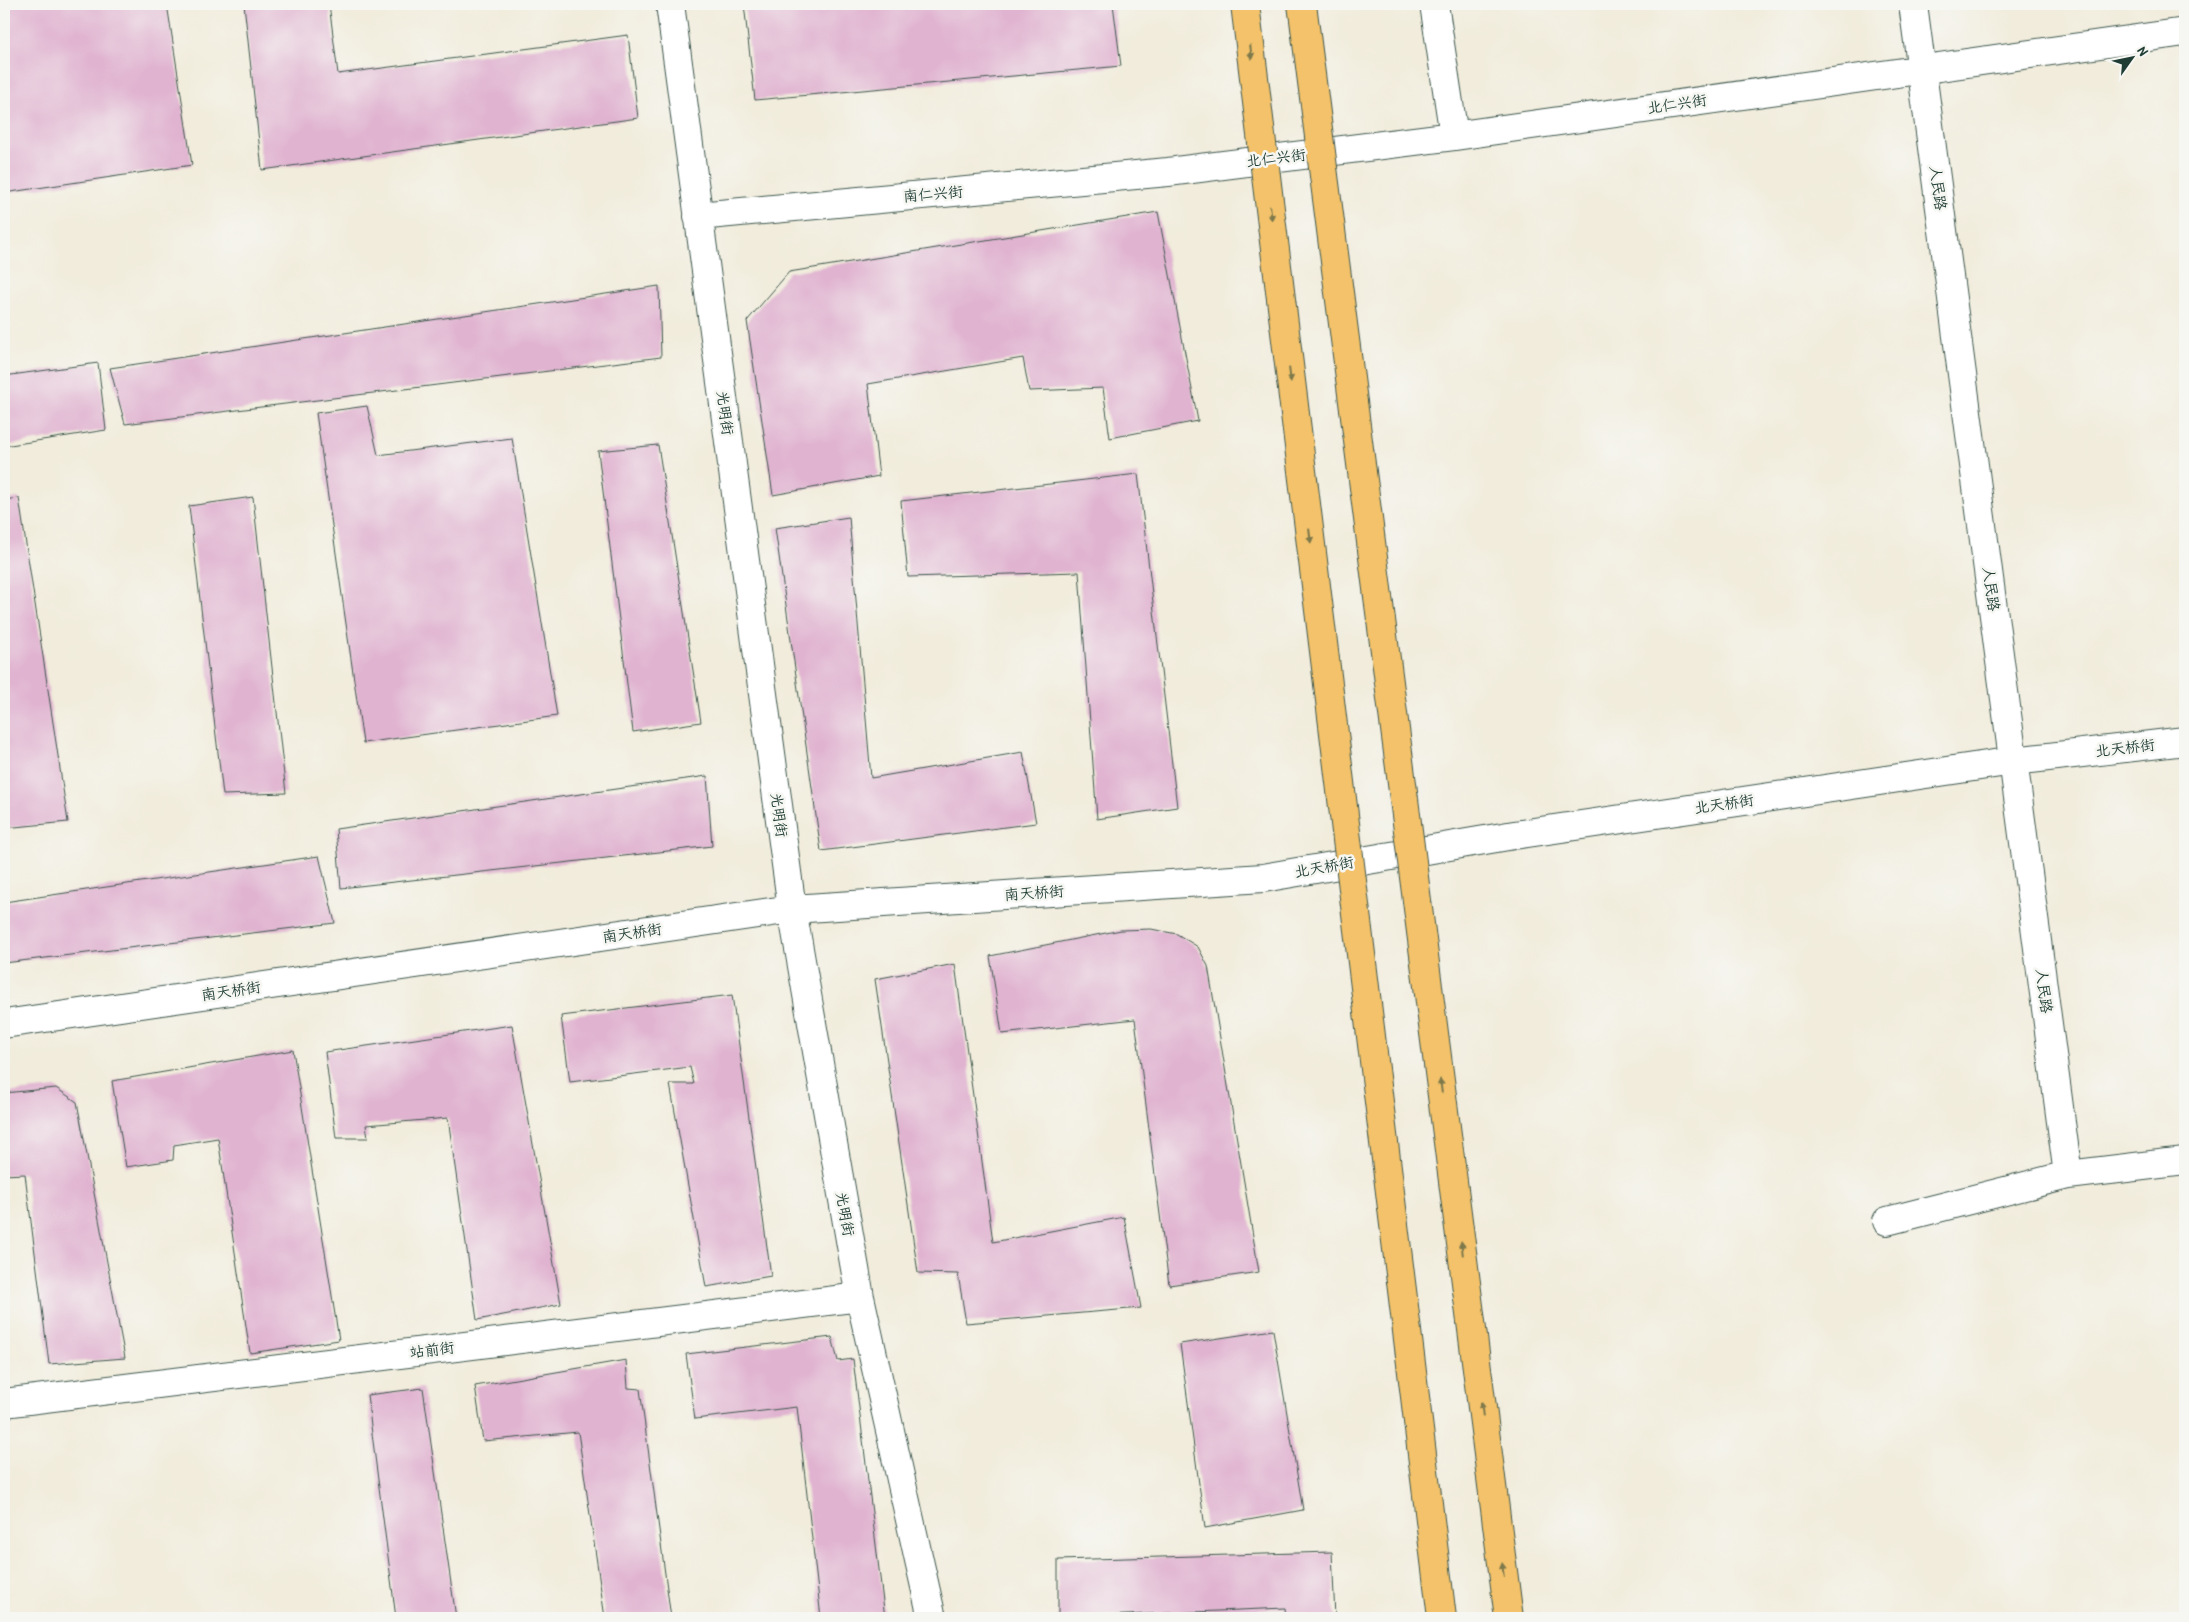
<svg xmlns="http://www.w3.org/2000/svg" width="2189" height="1622" font-family="'Patrick Hand','LXGW WenKai TC',sans-serif">
<rect width="100%" height="100%" fill="#f6f6f2"/>
<filter id="ink" filterUnits="userSpaceOnUse"><feTurbulence type="fractalNoise" baseFrequency=".02" numOctaves="2"/><feDisplacementMap in="SourceGraphic" scale="10" xChannelSelector="R" yChannelSelector="G"/><feConvolveMatrix kernelMatrix="1 2 1 2 8 2 1 2 1" color-interpolation-filters="sRGB"/></filter>
<filter id="wash" filterUnits="userSpaceOnUse"><feTurbulence type="fractalNoise" baseFrequency=".0096" numOctaves="4" result="noise"/><feDisplacementMap in="SourceGraphic" scale="20" xChannelSelector="R" yChannelSelector="G"/><feGaussianBlur stdDeviation="1.12" result="paint"/><feColorMatrix in="noise" values="0 0 0 0 0 0 0 0 0 0 0 0 0 0 0 0 0 1.4 0 .05"/><feComposite in="paint" operator="in"/></filter>
<g filter="url(#wash)">
<rect width="100%" height="100%" fill="#f1ecdb"/>
<g id="blocks">
<path fill="#e0b3d0" d="M4,4H167L192,165L4,193Z
M244,4H329L338,74L628,35L638,118L262,170Z
M744,4H1113L1121,66L755,100Z
M1158,212L1198,421L1110,438L1103,388L1029,391L1023,358L868,384L879,476L773,495L747,321L789,272Z
M659,286L661,357L125,424L110,368Z
M98,363L106,430L4,446V376Z
M367,406L378,455L512,438L557,716L363,743L316,413Z
M658,445L701,722L633,732L598,451Z
M1138,474L1177,807L1097,819L1079,572L908,577L901,501Z
M253,497L286,793L223,795L189,506Z
M19,498L68,822L4,828V500Z
M849,517L871,778L1023,752L1036,823L821,851L775,528Z
M707,776L712,846L341,888L336,829Z
M319,856L335,923L4,963V902Z
M1151,929L1177,934L1198,947L1208,966L1259,1272L1169,1285L1135,1019L1002,1034L990,956L1121,930Z
M955,964L993,1242L1124,1217L1141,1308L966,1323L958,1274L918,1273L875,979Z
M732,995L771,1276L706,1287L670,1084H694L690,1067L570,1082L561,1016Z
M512,1025L561,1304L477,1320L448,1118L366,1125L368,1138H336L325,1052Z
M293,1050L339,1340L250,1353L218,1138L174,1145L173,1160L126,1167L112,1081Z
M56,1088L77,1102L125,1358L49,1364L25,1174L4,1175V1093Z
M1273,1330L1303,1510L1205,1528L1180,1344Z
M832,1337L838,1361L853,1359L885,1618H821L797,1407L695,1419L686,1354Z
M626,1360L628,1388L640,1389L671,1618H605L578,1432L483,1441L475,1386Z
M423,1388L456,1618H396L367,1395Z
M1332,1552L1335,1618H1286L1285,1608L1058,1618V1560Z"/>
</g>
</g>
<g filter="url(#ink)">
<use href="#blocks" fill-opacity="0" stroke="#3e574d" stroke-width="1"/>
<g fill="none" stroke-linecap="round" stroke-linejoin="round">
<g stroke="#3e574d" stroke-width="30">
<path id="minor" d="M670,4L792,909L860,1297L932,1618
M1434,4L1454,136
M1913,4L2068,1175
M698,216L1168,172L1454,136L2185,32
M4,1024L792,909L1263,878L1514,835L2014,761L2185,741
M1887,1221L2068,1175L2185,1161
M4,1403L860,1297"/>
</g>
<use href="#minor" stroke="#fff" stroke-width="28"/>
<g stroke="#3e574d" stroke-width="30" stroke-linecap="butt">
<path id="major-bridge" d="M1245,4L1442,1618
M1302,4L1509,1618"/>
</g>
<use href="#major-bridge" stroke="#f3c26a" stroke-width="28"/>
</g>
<defs><path id="oneway-solid" d="M-6-.8H1V-3.2L6.5 0L1 3.2V.8H-6Z" transform="scale(1.25)"/></defs>
<g fill="#7e794c">
<use href="#oneway-solid" transform="translate(1251 52) rotate(83)"/>
<use href="#oneway-solid" transform="translate(1271 213) rotate(83)"/>
<use href="#oneway-solid" transform="translate(1290 375) rotate(83)"/>
<use href="#oneway-solid" transform="translate(1310 536) rotate(83)"/>
<use href="#oneway-solid" transform="translate(1441 1086) rotate(-97)"/>
<use href="#oneway-solid" transform="translate(1462 1248) rotate(-97)"/>
<use href="#oneway-solid" transform="translate(1482 1409) rotate(-97)"/>
<use href="#oneway-solid" transform="translate(1503 1570) rotate(-97)"/>
</g>
</g>
<g text-anchor="middle" stroke-width="5" stroke-linejoin="round" paint-order="stroke">
<g font-size="15" fill="#1f3d34" stroke="#f6f6f2">
<text transform="translate(1677 104) rotate(-8)" y="5">北仁兴街</text>
<text transform="translate(1276 158) rotate(-7)" y="5">北仁兴街</text>
<text transform="translate(1938 188) rotate(82)" y="5">人民路</text>
<text transform="translate(933 194) rotate(-5)" y="5">南仁兴街</text>
<text transform="translate(725 413) rotate(82)" y="5">光明街</text>
<text transform="translate(1991 589) rotate(82)" y="5">人民路</text>
<text transform="translate(2125 748) rotate(-7)" y="5">北天桥街</text>
<text transform="translate(1724 804) rotate(-8)" y="5">北天桥街</text>
<text transform="translate(779 815) rotate(82)" y="5">光明街</text>
<text transform="translate(1324 867) rotate(-10)" y="5">北天桥街</text>
<text transform="translate(1034 893) rotate(-4)" y="5">南天桥街</text>
<text transform="translate(632 933) rotate(-8)" y="5">南天桥街</text>
<text transform="translate(231 991) rotate(-8)" y="5">南天桥街</text>
<text transform="translate(2044 991) rotate(83)" y="5">人民路</text>
<text transform="translate(845 1214) rotate(80)" y="5">光明街</text>
<text transform="translate(432 1350) rotate(-7)" y="5">站前街</text>
</g>
</g>
<rect width="2189" height="1622" fill="none" stroke="#f6f6f2" stroke-width="20"/>
<g transform="translate(2132 58) rotate(57)" stroke="#f6f6f2" stroke-width="4" paint-order="stroke">
<path d="M0-4L9 19L0 12L-9 19Z" fill="#1f3d34"/>
<text y="-8" font-size="14" font-weight="bold" text-anchor="middle" fill="#1f3d34">N</text>
</g>
</svg>
